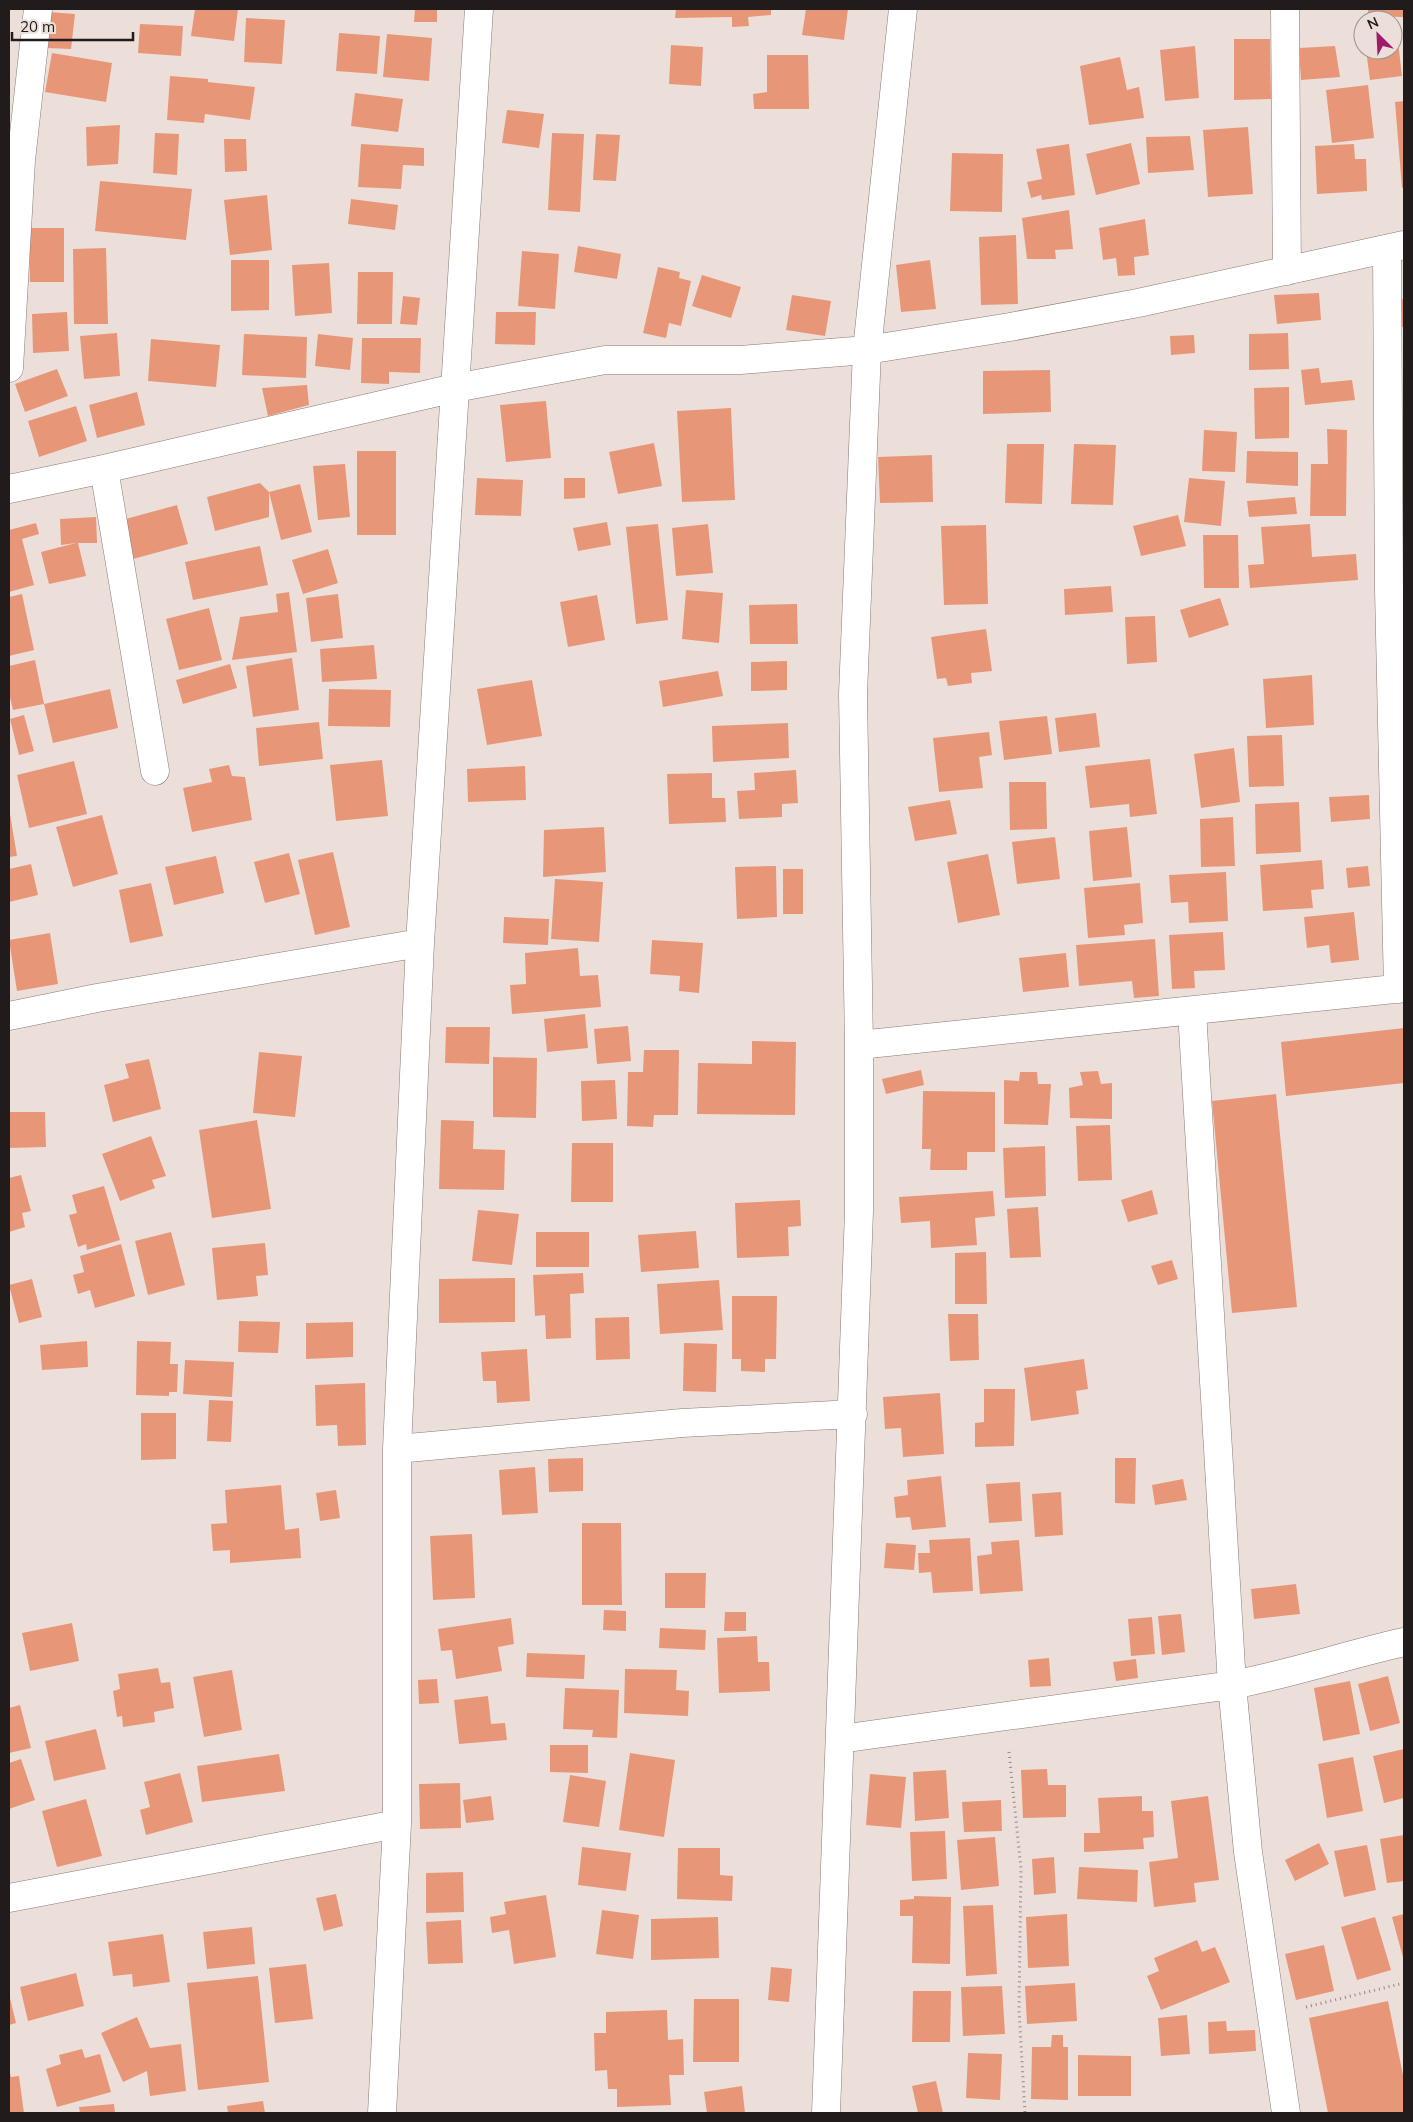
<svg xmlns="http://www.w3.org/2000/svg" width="1413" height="2122" font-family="Mulish,sans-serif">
<rect width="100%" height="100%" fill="#ecdfd9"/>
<path fill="#e79778" d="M195,9H238L234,41L191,36Z
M415,9H437V22H414Z
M676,9H771V15L748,17L749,26L732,27V17L675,18Z
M806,9H848L844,40L802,35Z
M1368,9H1403V17L1368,16Z
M49,12L75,14L71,49L46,48Z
M246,18L285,20L282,64L244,62Z
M140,24L183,26L181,56L138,53Z
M339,33L380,36L377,74L336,71Z
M1393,33H1397L1402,76L1370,80L1366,50H1393Z
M387,34L432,38L429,81L383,77Z
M1234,39H1270L1271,99L1234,100Z
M671,45L703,47L701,86L669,84Z
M1195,46L1199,98L1165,101L1160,50Z
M1335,46L1340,77L1301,80L1299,48Z
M52,53L112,63L106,102L45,92Z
M767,55H808L809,109H754L753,94L767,92Z
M1120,57L1127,90L1139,87L1144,118L1089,125L1080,66Z
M170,76L208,79V82L255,87L250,120L205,114L204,123L167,120Z
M1368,85L1374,138L1332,143L1326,90Z
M355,93L403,99L398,132L351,126Z
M1404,101V187L1402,188L1395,102Z
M507,110L544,114L539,148L502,143Z
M120,125L118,164L87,166L86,127Z
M1248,127L1253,194L1208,197L1203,130Z
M155,133L179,134L177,175L153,173Z
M552,133L584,134L580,212L548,210Z
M596,134L620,135L616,181L593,180Z
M1190,136L1194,170L1148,173L1146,137Z
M224,139H246L247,171L225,172Z
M1131,143L1140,184L1096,195L1086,154Z
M361,144L424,148V166L403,165L401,189L358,187Z
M1069,144L1075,195L1042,200L1041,195L1031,198L1027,182L1042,179L1036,149Z
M1354,144L1355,159H1366L1367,191L1317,194L1315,146Z
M952,153L1003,154L1002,212L950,211Z
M100,181L192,189L186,240L95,231Z
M267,195L272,250L230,255L224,200Z
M351,199L398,205L395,230L348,224Z
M1069,210L1073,249L1055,250L1056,259H1027L1022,218Z
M1145,219L1149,255L1134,257L1135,275L1118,276L1116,258L1103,260L1099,228Z
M29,228H64V282H30Z
M1016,235L1018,304L981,305L979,237Z
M578,246L621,254L617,279L574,272Z
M106,248L108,324H74L73,249Z
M522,251L559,254L555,309L518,306Z
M231,260H269V310L231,311Z
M930,260L936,309L901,312L896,265Z
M329,263L332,313L295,316L292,265Z
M658,267L680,272L679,278L691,281L681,326L669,323L666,338L643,333Z
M358,272H393L392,324H357Z
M702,275L741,287L731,318L692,306Z
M1319,293L1321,320L1277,324L1274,295Z
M792,295L831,301L825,336L786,330Z
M403,296L420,298L417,325L400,324Z
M1404,299V327H1398L1395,300Z
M67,312L69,351L33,353L32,314Z
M496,312H536L535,345L495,344Z
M117,333L120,376L84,379L80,336Z
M1288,333L1289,369L1249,370V334Z
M244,334L307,337L306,378L242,375Z
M318,334L353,338L350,370L315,366Z
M1194,335L1195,353L1171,355L1170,336Z
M362,338H421L420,373L389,372V384L361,383Z
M151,339L220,345L216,387L148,381Z
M1319,368L1321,383L1352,380L1355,400L1305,405L1301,370Z
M57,369L68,396L25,412L15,384Z
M1050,370L1051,412L983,414V371Z
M307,385L309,405L268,416L262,388Z
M1289,387V438L1255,439L1254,388Z
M137,392L145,425L97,438L89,405Z
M546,401L551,458L506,462L500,405Z
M76,406L87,441L39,457L28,421Z
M731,408L735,500L682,502L677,411Z
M1327,429L1347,430L1346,516H1310L1311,464H1328Z
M1204,430L1237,432L1235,472L1202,471Z
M654,443L662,486L618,494L609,452Z
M1007,444H1044L1042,504L1005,503Z
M1074,444L1116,445L1113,505L1071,504Z
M357,451H396V535H357Z
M1247,451L1298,452V486L1246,483Z
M932,455L933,502L880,503L878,457Z
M345,464L350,517L318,520L313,466Z
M477,478L523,480L521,516L475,515Z
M564,478H585V498L564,499Z
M1189,478L1225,481L1221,526L1184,522Z
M260,483L269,492L300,484L312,532L281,540L269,492V517L215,531L207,497Z
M1295,497L1297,514L1249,517L1247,501Z
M177,505L188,544L133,559L122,520Z
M1178,515L1186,546L1141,556L1133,526Z
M96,517L97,543H78L86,576L49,584L41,552L76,543L61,545L60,519Z
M607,522L611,545L578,551L573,528Z
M36,523L39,534L22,539L34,585L9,592V530Z
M658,524L668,620L636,624L626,527Z
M708,524L713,573L676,576L672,528Z
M1310,524L1312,557L1356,554L1358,580L1250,588L1248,565L1264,564L1261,527Z
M986,525L988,604L944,605L941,526Z
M1203,535H1238L1239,588H1204Z
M260,546L268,585L193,600L185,562Z
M328,549L338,583L303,594L292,560Z
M1111,586L1113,612L1065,615L1064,589Z
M686,590L723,593L719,643L682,639Z
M289,592L297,652L232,660L240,617L278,612L276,594Z
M22,594L34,650L9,656V597Z
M338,594L343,638L311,642L306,598Z
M597,595L605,640L568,647L560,602Z
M1220,598L1229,625L1189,638L1180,610Z
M797,604L798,644H750L749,605Z
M209,608L222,660L179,670L166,619Z
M1155,616L1157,662L1127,664L1125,617Z
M986,629L992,671L971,673L972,683L948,686L946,678L937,679L931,637Z
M374,645L377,679L322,682L320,649Z
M292,658L299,710L253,717L246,666Z
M35,660L44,704L13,710L9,693V666Z
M787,661V690L751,691V662Z
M230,664L237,688L183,704L176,680Z
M718,671L723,696L663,707L659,681Z
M1312,675L1314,725L1266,728L1263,679Z
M532,680L542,736L487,745L477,689Z
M110,689L118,728L53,743L44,704Z
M329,689L391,690L390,727L328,726Z
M1096,713L1100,747L1059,752L1055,718Z
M24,715L34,751L19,755L10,719Z
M1047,716L1052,754L1004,760L999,721Z
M319,722L323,759L259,766L256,728Z
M788,723L789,758L713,762L712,726Z
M989,732L992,755L979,757L983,788L939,792L933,738Z
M1282,735L1284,786L1249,787L1247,736Z
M1234,748L1240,802L1201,808L1194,754Z
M1150,759L1157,814L1130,817L1129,804L1090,808L1085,766Z
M382,760L388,816L336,821L330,765Z
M74,761L87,814L29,828L17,775Z
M229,765L232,776L245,777L252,820L192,832L183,788L212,782L209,769Z
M525,766L526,800L468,802L467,769Z
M796,770L798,803L782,804V817L739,819L737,791L755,790L754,773Z
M712,773V798H725L726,822L669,824L667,774Z
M1009,782H1046L1047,829L1010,830Z
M1369,795L1370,819L1331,822L1329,797Z
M950,800L957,834L915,841L908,807Z
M1299,802L1301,852L1256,854L1255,804Z
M9,808L17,856L9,857Z
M102,815L118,874L73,887L56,827Z
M1233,817L1235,866L1201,867L1200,819Z
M604,827L606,872L543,877L544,830Z
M1127,827L1132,877L1093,881L1089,831Z
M1055,837L1060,879L1017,884L1012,842Z
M333,852L350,927L315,935L298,860Z
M289,853L300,894L265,903L254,862Z
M988,854L1000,915L958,923L947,862Z
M216,856L224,893L174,905L165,867Z
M1322,860L1324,889L1311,890L1313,908L1263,911L1260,865Z
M31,864L38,895L9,902V869Z
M776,866L777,917L737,919L735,867Z
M1368,866L1370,886L1348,888L1346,868Z
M783,869H803V914H783Z
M1226,872L1228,921L1189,923L1188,902L1171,903L1169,875Z
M555,879L603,882L599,942L551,939Z
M151,883L163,936L130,943L119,890Z
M1140,883L1143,923L1124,925L1125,935L1088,938L1084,888Z
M1354,912L1359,960L1331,963L1329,945L1307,948L1304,917Z
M504,917L549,919L548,945L503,943Z
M1223,932L1225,970L1194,971L1195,988L1172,989L1169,935Z
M50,933L58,984L17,991L9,940Z
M1155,939L1159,996L1134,998L1132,981L1079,986L1076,945Z
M652,940L703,943L699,993L679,991L680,976L650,974Z
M578,948L580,976L598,975L601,1007L512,1014L510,985L526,984L525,953Z
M1066,953L1069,987L1023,992L1019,958Z
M585,1014L588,1048L547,1052L544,1019Z
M628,1026L631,1061L597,1064L594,1029Z
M446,1027H490L489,1064L445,1063Z
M1404,1028V1083L1286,1096L1281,1042Z
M752,1041L796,1042L795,1115L697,1114L698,1063L752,1064Z
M644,1050H679L678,1115H654L653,1127L627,1126L628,1072H643Z
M259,1052L302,1056L295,1117L253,1113Z
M493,1057L537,1058L536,1118L493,1117Z
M149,1059L161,1109L113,1122L104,1085L129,1078L125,1064Z
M921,1070L924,1085L886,1094L882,1079Z
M1098,1071L1101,1084L1112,1083V1119L1070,1118L1069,1088L1083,1085L1080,1072Z
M1020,1072H1037L1038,1084H1051L1048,1125L1004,1124V1080L1019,1081Z
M615,1080L617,1119L582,1121L581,1081Z
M923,1091L995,1092V1152H967V1170H930L931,1149H922Z
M1276,1094L1297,1307L1232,1313L1212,1101Z
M9,1112H45L46,1147L9,1148Z
M257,1120L271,1209L212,1218L199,1130Z
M441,1120L474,1121L473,1149L505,1150L504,1190L439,1189Z
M1110,1125L1112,1180L1078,1181L1076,1126Z
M151,1136L166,1176L152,1180L155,1188L120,1201L102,1154Z
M572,1143H613V1202H571Z
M1045,1146L1046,1196L1005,1198L1003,1148Z
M21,1175L31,1211L22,1213L25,1227L9,1232V1178Z
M104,1186L120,1240L87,1250L86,1244L78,1247L69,1215L77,1213L72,1195Z
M1152,1190L1158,1214L1128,1222L1121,1200Z
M993,1191L995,1216L975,1218L977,1245L931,1248L930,1221L901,1223L899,1197Z
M800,1200L801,1226L788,1227L789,1256L737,1258L735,1203Z
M1038,1207L1041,1257L1010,1258L1007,1209Z
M478,1210L519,1214L512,1265L472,1261Z
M696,1231L699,1268L641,1272L638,1235Z
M171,1232L185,1285L148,1295L135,1241Z
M536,1232H589V1267H536Z
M265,1243L268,1275L256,1276L258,1296L217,1300L212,1248Z
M121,1244L135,1296L95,1308L90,1290L78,1294L73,1275L84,1272L80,1256Z
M986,1252L987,1304H955V1253Z
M1172,1260L1178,1279L1158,1285L1151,1266Z
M583,1273L584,1293L570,1294L571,1338L546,1339L545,1315L535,1316L533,1275Z
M515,1278V1322L439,1323V1279Z
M32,1279L42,1317L19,1323L9,1285Z
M719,1280L723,1330L660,1334L657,1284Z
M732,1296H777L776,1359H765V1372L741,1371V1359H732Z
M948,1314H978L979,1360L950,1361Z
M629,1317L630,1359L596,1360L595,1318Z
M239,1321L280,1322L278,1353L238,1352Z
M353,1322V1357L306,1359V1323Z
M87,1341L88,1367L42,1370L40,1345Z
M137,1341L171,1342L170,1364H178L177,1392H169V1396L136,1395Z
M684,1343L717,1344L716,1392L683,1391Z
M527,1349L530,1401L497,1403L496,1381H483L481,1352Z
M1084,1359L1088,1389L1076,1391L1079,1414L1031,1421L1024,1368Z
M185,1360L234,1362L232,1397L183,1394Z
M365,1383L366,1445L338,1446L337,1425L316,1426L315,1385Z
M984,1389H1015L1014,1446L975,1447V1423L984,1422Z
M940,1393L944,1454L903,1457L901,1428L885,1429L883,1397Z
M209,1400L233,1401L231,1442L207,1441Z
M141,1413H176V1459L141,1460Z
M583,1458V1491L549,1492L548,1459Z
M1115,1458H1136L1135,1504L1115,1503Z
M535,1467L538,1513L502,1515L499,1470Z
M941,1476L946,1527L912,1530L910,1517L896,1518L894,1497L908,1495L907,1480Z
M1183,1479L1187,1500L1155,1505L1152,1485Z
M1020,1482L1022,1521L989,1523L986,1484Z
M281,1485L285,1530L299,1528L301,1558L230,1563V1550L213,1551L211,1524L227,1523L225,1490Z
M336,1490L340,1518L320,1521L316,1493Z
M1061,1492L1063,1535L1035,1537L1032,1494Z
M582,1523H621L622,1605H582Z
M472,1534L475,1598L433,1600L430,1536Z
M970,1538L973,1591L933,1593L931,1572L919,1573L918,1553H930L929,1540Z
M1019,1540L1023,1591L980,1594L977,1556L992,1554L991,1542Z
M886,1543L916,1545L914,1570L884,1568Z
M665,1573H706L705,1608H665Z
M1296,1584L1300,1614L1254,1619L1251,1589Z
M604,1610L626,1611V1631L603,1630Z
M725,1612H746V1631H724Z
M1181,1614L1185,1652L1162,1655L1158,1616Z
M1152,1617L1155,1654L1131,1656L1128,1619Z
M511,1618L514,1644L498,1647L502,1671L456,1679L452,1650L441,1651L438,1629Z
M72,1623L79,1661L30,1671L22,1633Z
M660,1628L706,1630L705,1650L659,1648Z
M757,1636L758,1662H769L770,1691L719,1693L717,1638Z
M527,1653L585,1655L584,1679L526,1677Z
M1049,1658L1051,1686L1030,1687L1028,1660Z
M1136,1659L1138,1678L1116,1681L1113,1662Z
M158,1668L161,1683L170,1682L174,1708L154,1712L155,1722L123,1727L122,1716L117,1717L113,1691L120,1689L118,1674Z
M625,1669L677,1670L676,1690L689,1691L688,1716L624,1713Z
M232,1670L242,1730L204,1737L193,1677Z
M1388,1676L1400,1723L1370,1731L1358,1684Z
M437,1679L439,1703L419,1704L418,1680Z
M1350,1681L1360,1734L1323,1741L1314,1688Z
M565,1688L619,1690L617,1738L592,1737L593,1730L563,1729Z
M488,1696L491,1724L505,1723L507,1740L459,1744L454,1700Z
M20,1705L31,1748L9,1753V1708Z
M96,1729L106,1769L54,1781L45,1741Z
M550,1745H588V1773L550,1772Z
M1404,1749V1798L1384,1803L1373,1756Z
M630,1753L675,1760L664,1837L619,1830Z
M279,1754L285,1791L202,1802L197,1766Z
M1353,1757L1363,1811L1327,1818L1318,1764Z
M21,1759L35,1800L9,1809V1763Z
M1047,1769L1048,1785H1066V1817L1023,1818L1021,1770Z
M946,1770L949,1818L915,1821L913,1772Z
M180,1773L193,1822L146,1835L140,1810L150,1807L144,1782Z
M870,1774L906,1777L901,1828L866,1825Z
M570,1775L606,1781L599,1827L563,1822Z
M460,1783L461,1828L420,1829L419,1784Z
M491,1796L494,1820L466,1823L463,1800Z
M1142,1796V1811H1153L1154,1837L1143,1838L1144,1849L1084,1852V1833H1100L1098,1798Z
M1208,1796L1219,1880L1194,1883L1196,1902L1154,1907L1149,1862L1178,1858L1171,1801Z
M86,1799L102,1856L57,1867L42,1811Z
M1001,1800L1002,1831L964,1832L962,1802Z
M945,1831L947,1879L912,1881L910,1832Z
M1404,1835V1881L1387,1883L1380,1839Z
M995,1837L999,1886L961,1890L957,1840Z
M1319,1843L1329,1864L1295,1881L1285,1860Z
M1367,1845L1376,1890L1344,1897L1334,1851Z
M582,1847L631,1853L626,1891L578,1885Z
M678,1848H720V1875L733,1876L732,1901L677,1899Z
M1054,1857L1056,1893L1034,1895L1032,1859Z
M1079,1867L1138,1870L1137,1902L1077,1899Z
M463,1872L464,1912L426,1913V1873Z
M336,1894L343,1926L324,1931L316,1898Z
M546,1895L556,1957L514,1964L509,1930L492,1933L490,1917L506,1914L504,1902Z
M914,1896L951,1897L950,1964L912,1963L913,1916H900V1900L914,1899Z
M993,1905L997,1974L966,1976L963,1906Z
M602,1910L639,1915L633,1959L596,1954Z
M1067,1914L1069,1966L1028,1968L1026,1917Z
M1404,1914V1961L1392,1917Z
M718,1917L719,1958L651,1960V1919Z
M1375,1917L1391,1970L1357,1980L1341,1927Z
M461,1920L463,1963L428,1964L426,1922Z
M252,1927L255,1964L207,1969L203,1932Z
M163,1934L170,1982L133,1987L132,1974L113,1976L108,1942Z
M1197,1940L1202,1952L1215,1947L1230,1982L1161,2010L1147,1976L1159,1971L1154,1958Z
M1324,1945L1334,1991L1296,2000L1285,1954Z
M306,1964L313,2019L275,2023L269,1968Z
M771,1967L792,1969L789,2002L768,2000Z
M76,1973L84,2006L28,2021L20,1987Z
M258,1976L269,2082L198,2090L187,1983Z
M1075,1983L1077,2021L1027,2024L1025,1986Z
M1002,1986L1005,2034L963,2036L961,1987Z
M913,1991H951L950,2042H912Z
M9,1994L16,2023L9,2025Z
M694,1999H739V2062H693Z
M1388,2001L1404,2080V2113H1328L1309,2018Z
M667,2010L668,2040L683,2039L684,2075H669L671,2105L617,2107V2089H608L607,2070L595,2071L594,2033H606V2012Z
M1187,2015L1190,2054L1161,2056L1158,2018Z
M137,2017L150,2048L181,2044L186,2091L150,2096L147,2071L123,2082L101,2033Z
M1226,2021L1227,2031L1255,2030L1256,2051L1209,2054L1208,2022Z
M1052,2035H1063V2047H1068V2100L1031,2099L1032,2047H1051Z
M82,2049L85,2058L100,2054L111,2092L57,2107L46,2069L61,2064L59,2055Z
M968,2053L1002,2054L1000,2100L966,2098Z
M1078,2055L1131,2056V2096H1078Z
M9,2070L11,2077L19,2076L24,2113H9Z
M936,2081L943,2113H918L912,2086Z
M742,2086L745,2113H707L704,2092Z
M263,2101L265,2113H228L227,2106Z
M114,2104L115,2113H80L79,2107Z"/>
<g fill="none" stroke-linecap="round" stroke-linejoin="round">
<g stroke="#877b77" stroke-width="29">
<path id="minor" d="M1285,9L1287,271
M1387,249L1389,590L1398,989
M9,368L21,160L38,9
M104,469L155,771
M9,489L104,469L455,388L605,360H740L867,350L1010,327L1138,303L1404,245
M1192,1011L1232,1685L1248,1852L1286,2113
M9,1016L97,998L420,943
M859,1045L1404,988
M397,1449L682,1423L853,1414
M840,1739L1232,1685C1290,1674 1346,1655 1404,1642
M9,1898L397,1824
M382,2113L397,1824V1449L420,943L479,9
M826,2113L859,1211V1045L853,694L867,350L903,9"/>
</g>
<path stroke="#918784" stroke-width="3" stroke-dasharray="1 4" stroke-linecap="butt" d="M1009,1752L1021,1869L1019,2010L1025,2113
M1306,2007L1404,1983"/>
<use href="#minor" stroke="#fff" stroke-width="28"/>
</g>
<rect width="1413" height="2122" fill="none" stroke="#211c1b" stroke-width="20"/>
<g transform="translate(1378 35) rotate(336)"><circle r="24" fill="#ecdfd9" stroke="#9b918d"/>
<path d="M0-4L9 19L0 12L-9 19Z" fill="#9f1c6c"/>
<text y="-8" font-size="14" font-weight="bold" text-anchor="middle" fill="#211c1b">N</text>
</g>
<path d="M12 32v8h121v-8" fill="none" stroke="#211c1b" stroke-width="2.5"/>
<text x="20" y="32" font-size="15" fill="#211c1b" stroke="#ecdfd9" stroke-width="4" paint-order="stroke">20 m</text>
</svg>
